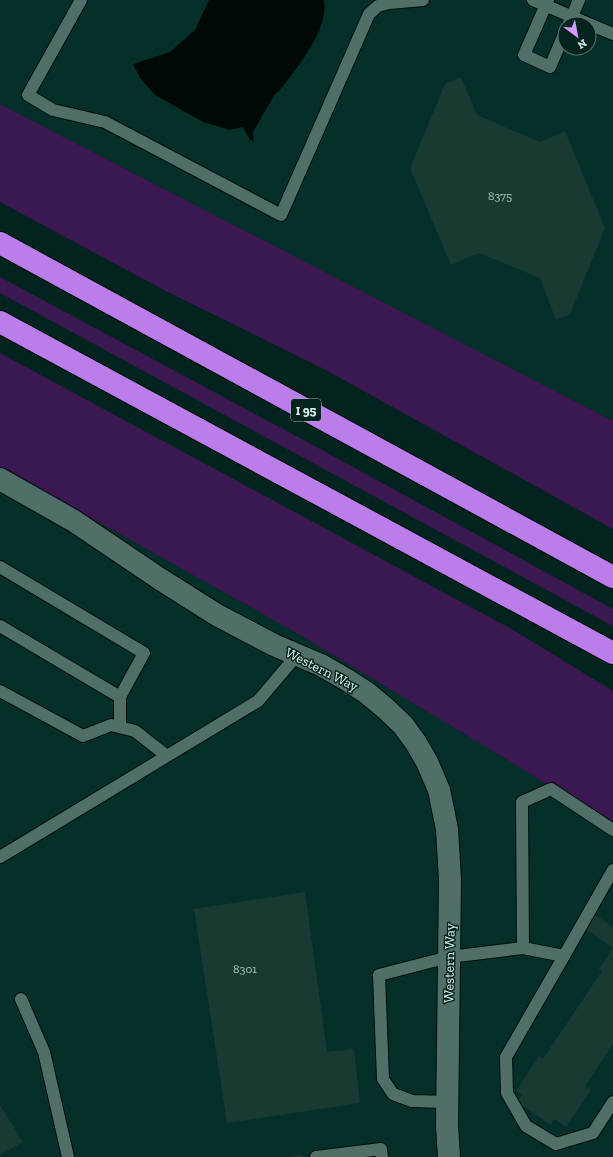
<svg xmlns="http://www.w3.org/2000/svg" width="613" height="1157" font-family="'Zilla Slab',serif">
<rect width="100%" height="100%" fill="#03241e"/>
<path fill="#043029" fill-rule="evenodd" d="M0,0H613V421L0,104ZM565,24H589V48H565Z
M0,467L295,632L529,773L613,828V1157H0Z"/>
<path fill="#3c1853" d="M0,104L613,421V529L324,369L164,290L0,202Z
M0,277L298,437L613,609V626L0,293Z
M0,353L515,631L613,691V828L529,773L295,632L0,467Z"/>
<path fill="#000906" d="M209,0H324C329,30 297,68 280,90L275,94L253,132L254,142L250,140L243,127L230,130L203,122L155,95L140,78L133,64L170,52L195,30Z"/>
<path fill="#193933" d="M461,77L477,115L540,142L565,131L605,228L570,314L556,320L540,278L479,253L451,265L410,168L445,84Z
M305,892L327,1052L354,1049L360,1103L227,1123L194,909Z
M595,915L613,927V1044L585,1086L591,1090L566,1127L554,1119L551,1125L517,1102L522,1095L516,1091L539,1056L543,1059L602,971L599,969L613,948L585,929Z
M0,1105L23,1142L0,1155Z
M302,1155L303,1157H292V1156Z"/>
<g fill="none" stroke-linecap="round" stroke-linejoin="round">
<g stroke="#000c08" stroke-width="14">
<path id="lane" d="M81,0L28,95L53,110L105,122L281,215L369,14L378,6L389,3L423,0
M533,0L589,24
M548,0L524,55L550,67L565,32
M569,23L579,0
M589,24L613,34
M0,567L144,653L120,697
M0,626L120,697V727
M0,691L83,736L111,725L135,731L167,756
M0,857L258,701L297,655
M523,948L522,802L551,789L613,830
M564,956L613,870
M21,999L44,1052L68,1157
M448,1102L412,1101L393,1094L383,1079L379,975L449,957L523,948L564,956L506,1057L507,1093L526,1126L556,1144L593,1133L613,1102
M316,1157L381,1149L382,1157"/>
</g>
<g stroke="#000c08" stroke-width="24">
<path id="street" d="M0,479L74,521L160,579L217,615L274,645L321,665L347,680L367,693L385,708L403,725L416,743L427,762L439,790L447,829L450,880L447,1126L449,1157"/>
</g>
<g stroke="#000c08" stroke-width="24">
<path id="highway" d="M0,243L613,577
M0,322L613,653"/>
</g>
<use href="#lane" stroke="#4f6f68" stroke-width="12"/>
<use href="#street" stroke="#4f6f68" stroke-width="22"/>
<use href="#highway" stroke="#bb7de9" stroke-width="22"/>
</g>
<g text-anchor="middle" stroke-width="3" stroke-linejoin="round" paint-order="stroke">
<g font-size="12" fill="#aec4be">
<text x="500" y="200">8375</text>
<text x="245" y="973">8301</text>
</g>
<rect fill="#03241e" stroke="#9eb4af" stroke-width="1" x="291" y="399" width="30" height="22" rx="3"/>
<g font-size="13" font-weight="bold" fill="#e0f2ed">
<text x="306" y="415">I 95</text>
</g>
<g font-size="14" fill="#e0f2ed" stroke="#03241e">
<text transform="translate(322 669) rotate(27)" y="5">Western Way</text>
<text transform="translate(449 963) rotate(-89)" y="5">Western Way</text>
</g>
</g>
<g transform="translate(577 36) rotate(148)"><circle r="19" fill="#03241e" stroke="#5b7671"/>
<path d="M0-3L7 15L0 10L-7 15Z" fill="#d39cfc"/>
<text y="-6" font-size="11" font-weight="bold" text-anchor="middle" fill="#e0f2ed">N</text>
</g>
</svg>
